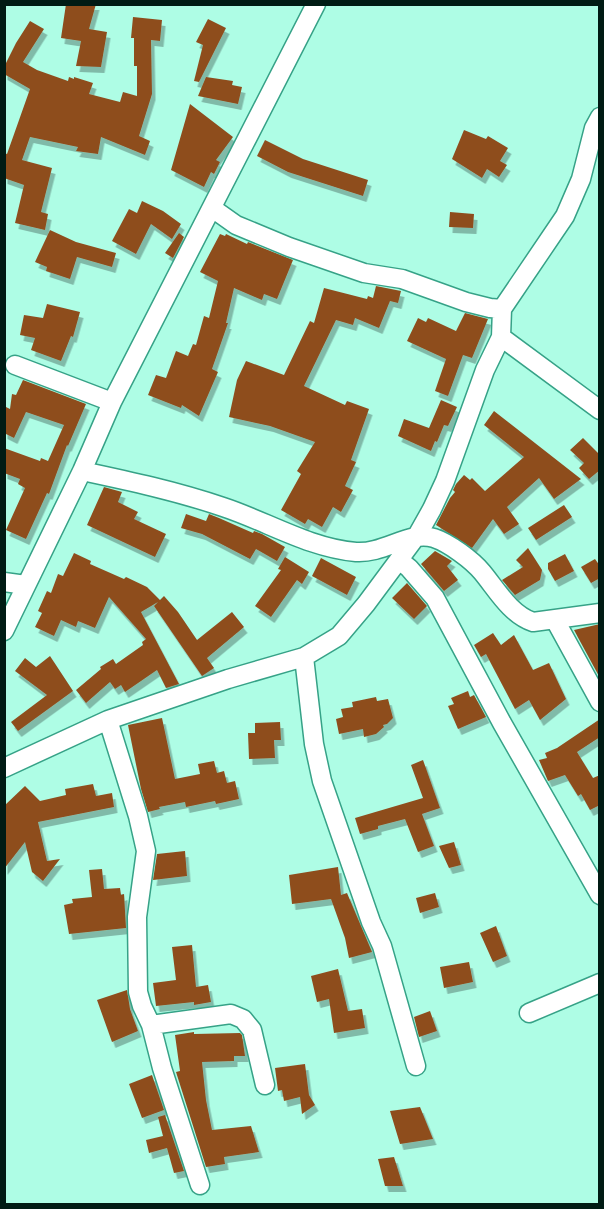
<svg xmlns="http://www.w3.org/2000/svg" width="604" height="1209" font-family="Montserrat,sans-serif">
<defs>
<filter id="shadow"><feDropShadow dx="3.5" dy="6" stdDeviation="0" flood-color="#0004"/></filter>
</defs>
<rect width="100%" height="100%" fill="#aefde5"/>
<path fill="#8e4d1f" filter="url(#shadow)" d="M66,4H96L89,29L107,32L101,67L76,66L81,41L61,38Z
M133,17L162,20L160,41L151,40L152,94L139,136L150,141L145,155L101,137L98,154L76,151L78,147L30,137L22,160L52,168L41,212L48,214L45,230L15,223L24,185L4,178V153L7,154L30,89L4,74V67L16,43L30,21L44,29L23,62L37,70L68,81L69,77L74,79V77L93,83L89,94L120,102L123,92L137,96V66H134V38H131Z
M208,19L226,28L199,82L194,81L203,45L196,42Z
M206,77L233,81L232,85L242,87L238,104L198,96Z
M190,104L233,137L216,160L220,162L214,174L211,172L204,187L171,170Z
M464,130L486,139L488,136L508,148L500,161L507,165L499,177L487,169L482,178L452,159Z
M265,140L303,159L368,180L363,196L288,172L257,156Z
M142,201L163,211L181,224L172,239L151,224L136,254L112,241L129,209L137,213Z
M450,212L474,214L473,228L449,227Z
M50,230L76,242L116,253L112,267L77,257L70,279L46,271L47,267L35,262Z
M179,233L184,237L173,258L165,253Z
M220,234L225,236L226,234L247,244L248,242L293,260L277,299L264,294L262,300L234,288L226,323H228L212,369L218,372L199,416L182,405L181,408L148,395L156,375L166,378L176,351L188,356L193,344L196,345L204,316L209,318L218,281L200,272Z
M376,286L401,291L398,303L390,301L379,328L355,318L353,325L336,320L304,386L345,405L347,401L369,409L351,460L356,462L345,486L353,490L341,512L333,507L322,527L308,519L305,524L281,510L301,474L297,471L315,442L270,426L229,417L237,380L246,361L284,375L310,321L314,323L324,288L367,299L368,296L373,298Z
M47,304L80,312L73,337L71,336L61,361L31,350L35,338L20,335L24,315L43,318Z
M465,313L488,319L472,358L463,355L448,396L435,391L446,359L407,341L418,318L426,322L428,318L456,331Z
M23,380L86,404L68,446L67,445L49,494L47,493L26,539L6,530L25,488L18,484L20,479L4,473V448L40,461L41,458L48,461L64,425L26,412L14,438L4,433V406L10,409L12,394L16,395Z
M441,400L457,407L448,426L444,425L437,442L435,441L431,451L398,436L404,419L429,428Z
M494,411L581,479L554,499L539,478L507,507L519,524L504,534L493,519L472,548L436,525L450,498L455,492L453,490L456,484L464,475L470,480L472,478L485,491L524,457L484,425Z
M583,438L600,455V470L589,479L579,468L584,463L570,450Z
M104,487L122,492L118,502L138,512L134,519L166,534L155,557L87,525Z
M564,505L572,517L536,540L528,528Z
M186,514L206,521L209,514L219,518L253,533L254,531L262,534L285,547L277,561L256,549L250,559L202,534L181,528Z
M528,548L542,570L540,580L515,595L502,580L523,567L516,560Z
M435,551L452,561L447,566L458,580L444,591L421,564Z
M74,553L91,561L90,564L124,579L126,577L147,587L160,600L164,596L178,612L197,640L232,612L244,627L207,658L214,668L202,676L154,606L158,602L141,612L179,684L166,688L157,670L125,692L121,685L115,689L110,682L86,703L76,690L101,669L100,667L113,659L116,664L143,645L142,642L146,639L109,597L95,628L78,621L76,627L61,620L54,636L35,627L42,613L38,611L47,591L51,593L58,574L63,576Z
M565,554L574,571L555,581L548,569V563Z
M285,557L309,572L302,584L297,580L271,617L255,606L281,570L278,569Z
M321,558L356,577L347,595L312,576Z
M595,559L600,566V578L591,583L581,567Z
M407,583L427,606L414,619L392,598Z
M600,624V678L574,630Z
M493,633L501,645L514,635L533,670L549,663L566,699L540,720L529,700L515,709L486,654L481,657L474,645Z
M50,656L73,691L18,731L11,722L47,695L15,671L25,658L36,667Z
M468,691L470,697L474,695L486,717L458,729L448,706L454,704L451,698Z
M376,697L377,701L388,699L393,718L387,724L383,725L384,727L376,734L364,737L363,729L339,734L336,719L343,717L341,709L353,707L352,702Z
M162,718L175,779L200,774L198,764L214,761L217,773L224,771L227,783L235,781L239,799L216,804L215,801L186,807L185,802L159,807L160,809L148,812L141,789L128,725Z
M600,719V737L577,752L593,778L600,775V805L590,810L581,794L578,796L565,775L548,781L539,760L547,758L545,753L557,748Z
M280,722L281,740H274L275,758L249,759L248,733H255V723Z
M423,760L440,808L422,814L434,846L418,852L405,819L378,826V829L360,834L355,818L423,798L411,765Z
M93,784L96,796L112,793L114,807L38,822L47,861L60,859L43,881L32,872L25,842L4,869V806L25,786L40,801L66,795L65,789Z
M454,842L461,865L449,868L439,846Z
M185,851L187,876L153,880L157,854Z
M338,867L341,895L347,893L372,952L349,958L345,938L331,899L292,904L289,875Z
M102,869L104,889L120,888L121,895L124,894L126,928L69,934L64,905L73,903L72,899L92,897L89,870Z
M435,893L439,907L420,913L416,898Z
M496,926L507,956L493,962L480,933Z
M192,945L196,987L208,985L211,1002L194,1005V1002L156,1006L153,983L176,980L172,947Z
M469,962L473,982L444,988L440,967Z
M338,969L348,1011L362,1009L365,1028L334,1033L329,999L317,1002L311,976Z
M127,990L130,1009L138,1031L112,1042L97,1000Z
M430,1011L437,1031L419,1037L414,1017Z
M194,1032V1034L240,1033L242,1035L245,1056H234V1061L202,1062L206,1100L212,1130L251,1126L259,1152L224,1157L225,1164L206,1167L176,1072L180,1071L175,1035Z
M305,1064L309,1095L315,1105L302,1114L300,1097L284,1101L282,1090L278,1091L275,1068Z
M152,1075L164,1110L142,1118L129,1084Z
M420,1107L433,1139L400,1144L390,1111Z
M165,1115L184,1171L174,1173L167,1148L149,1153L146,1140L163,1136L158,1117Z
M394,1157L403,1186H385L378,1159Z"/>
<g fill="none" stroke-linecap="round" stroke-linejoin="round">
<g stroke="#36a287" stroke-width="21">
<path id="minor" d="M212,208L236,225L289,247L364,273L402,279L466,302L490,308L502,309
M501,337L600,410
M15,365L112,402
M82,471C129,481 176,491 223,507C266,521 309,548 356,552C384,554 410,530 434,538C449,543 472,560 482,572C497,590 510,614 533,622L600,613
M399,560L409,568L435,598L502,723L600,895
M4,582L26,585
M555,620L600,702
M4,631L82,471L112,402L316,4
M304,657L314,744L322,781L371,922L382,946L416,1066
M108,720L138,816L146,851L137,917L138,992L142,1006L151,1025L162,1068L200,1185
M4,768L108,720L228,679L304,657L339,636L366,604L418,534L432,509L445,481L485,370L501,337L502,309L565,216L581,179L594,128L600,117
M529,1013L600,983
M151,1025L231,1014L243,1019L252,1030L265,1085"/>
</g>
<use href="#minor" stroke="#fff" stroke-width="18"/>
</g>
<rect width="604" height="1209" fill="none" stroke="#001b14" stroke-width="12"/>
</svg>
